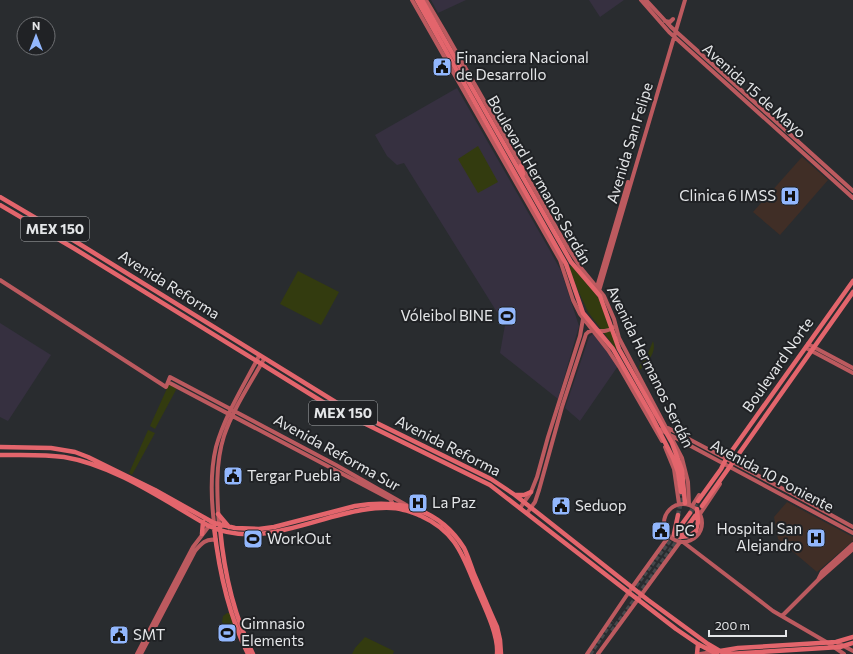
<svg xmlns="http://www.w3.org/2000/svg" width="853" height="654" font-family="Commissioner,sans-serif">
<rect width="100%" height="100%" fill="#292c2f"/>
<path fill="#363040" d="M431,0H466L438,13Z
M589,0H624L600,17Z
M457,88L549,249L561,271L579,326L558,399L500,353L505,325L404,163L397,165L387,156L375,135Z
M0,323L51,355L8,421L0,417Z
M594,333L618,366L580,421L565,408L589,337Z"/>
<path fill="#402e26" d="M802,157L828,180L780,235L753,212Z
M787,502L853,537V541L817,572L778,539L774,517Z"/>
<path fill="#333b0f" d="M478,146L498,182L478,193L458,159Z
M572,266L598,297L618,349H616L588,312L577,288L569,267Z
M298,271L339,292L321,325L280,304Z
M507,307L514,320L507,324L499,311Z
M653,341C657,353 647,362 640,370L639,366L647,356Z
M169,384L177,388L155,429L150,426Z
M148,430L155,433L132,475L129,473Z
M227,613H230L235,625L232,627H226L222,622L223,616Z
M365,637L394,651L393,654H352L355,648Z"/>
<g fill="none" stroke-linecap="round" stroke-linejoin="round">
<path stroke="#45484b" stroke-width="4.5" stroke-dasharray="4.5 2" stroke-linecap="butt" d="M690,513L698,501
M678,515L681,501V492
M628,596L674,535
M612,631L680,537
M590,654L612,621"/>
<path stroke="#bc5a5f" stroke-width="4" d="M412,0L560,260L573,300L580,314L608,350L620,368L662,441
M426,0L445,32L566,245L581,268L604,296L614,319L619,338L682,458L688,482L689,504
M641,0L669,32L853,198
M646,0L671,27L853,191
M665,21L670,22L673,19
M0,280L166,387L170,377L336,465L408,506
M597,287L628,182
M599,291L685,0
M808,344L853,368
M806,348L853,373
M168,382L390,499L392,502V504
M668,428L791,493L853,527
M659,429L853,533
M665,447L674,469L679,504
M664 523a19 19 0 1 1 38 0a19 19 0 1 1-38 0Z
M692,506L699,495
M520,508L531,492L537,477L548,437L580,336L583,319
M527,513L535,502L539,490L562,407L586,334C593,326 603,336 614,327
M700,514L720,484
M219,525C217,495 215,464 224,436C233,409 250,384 264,359
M683,542L773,611L828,643L844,654
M818,580L822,572L853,544
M782,616L818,580L853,549
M836,642L853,651
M137,654L193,547L209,526L214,523C211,498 210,472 216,447C225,415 244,385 259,356
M141,654L195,551C201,544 206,538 216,540
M587,654L633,586L669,536
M598,654L680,542
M700,654L712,652"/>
<path stroke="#e3656c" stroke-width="4.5" d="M417,0L566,264L583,313L613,349L651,415L673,458L678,472L681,492
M422,0L571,262L600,296L619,349L672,443L682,470L685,503
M521,166L523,174
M0,197L73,240L342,406L491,479L515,495L648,600L708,644L725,654
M0,205L75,249L331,407L490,485L676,629L698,644L717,654
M0,447L51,448L75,452L88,457L155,490L214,523L235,528L259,529L274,527L355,506C399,499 439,508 464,548C468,556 471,566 474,574C482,592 489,610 497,627L500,640L501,654
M0,455C21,455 43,454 64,457C114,465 165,501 209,526C259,549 312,518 362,510C375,508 391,506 404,510C410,511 416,514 421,516C452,530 461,550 473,580C481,600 499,633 497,654
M515,495H524L531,492
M698,501L721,469L726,459L853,281
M702,506L853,292
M218,514L229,527
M214,527C219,571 228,614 248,654
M220,528C224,572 233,614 253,654
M202,534L203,522
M674,534L678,515
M674,535L690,513
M680,537L689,536L696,531L698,522L697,509
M680,537L695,516
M720,651L738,648L836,642L853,637
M697,654L698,644
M728,654L840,647L853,643"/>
</g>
<defs>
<g id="civic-square" transform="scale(1)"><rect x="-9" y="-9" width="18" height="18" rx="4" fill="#92b7fd" stroke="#202225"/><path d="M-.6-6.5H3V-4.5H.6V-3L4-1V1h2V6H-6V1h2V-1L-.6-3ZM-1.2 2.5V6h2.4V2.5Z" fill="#111"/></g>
<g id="hospital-square" transform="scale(1)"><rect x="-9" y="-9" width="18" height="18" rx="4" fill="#92b7fd" stroke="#202225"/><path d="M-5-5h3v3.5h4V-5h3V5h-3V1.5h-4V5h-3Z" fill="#111"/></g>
<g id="stadium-square" transform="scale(1)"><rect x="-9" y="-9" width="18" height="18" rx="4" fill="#92b7fd" stroke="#202225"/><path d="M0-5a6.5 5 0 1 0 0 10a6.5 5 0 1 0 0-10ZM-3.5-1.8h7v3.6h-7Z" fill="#111"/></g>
</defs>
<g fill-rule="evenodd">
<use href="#civic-square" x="442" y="67"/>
<use href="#hospital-square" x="790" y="196"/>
<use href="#stadium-square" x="507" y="316"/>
<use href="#civic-square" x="233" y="476"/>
<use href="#hospital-square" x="418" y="503"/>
<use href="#civic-square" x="561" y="506"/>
<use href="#civic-square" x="661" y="531"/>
<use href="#hospital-square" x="816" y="538"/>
<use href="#stadium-square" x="253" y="539"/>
<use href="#stadium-square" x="227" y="633"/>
<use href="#civic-square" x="119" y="635"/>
</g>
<g text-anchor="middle" stroke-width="4" stroke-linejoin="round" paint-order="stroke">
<g fill="#202225" stroke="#a9abae" stroke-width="1">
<rect x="21" y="217" width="68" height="24" rx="3"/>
<rect x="309" y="401" width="68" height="24" rx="3"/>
</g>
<g font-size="14" font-weight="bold" fill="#e4e6e8">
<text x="55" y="234">MEX 150</text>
<text x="343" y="418">MEX 150</text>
</g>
<g font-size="15" fill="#e4e6e8" stroke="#202225" text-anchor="start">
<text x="456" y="63">Financiera Nacional<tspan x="456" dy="17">de Desarrollo</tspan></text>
<text x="776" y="201" text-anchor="end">Clinica 6 IMSS</text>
<text x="493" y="321" text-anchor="end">Vóleibol BINE</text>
<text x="247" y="481">Tergar Puebla</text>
<text x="432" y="508">La Paz</text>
<text x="575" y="511">Seduop</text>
<text x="802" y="534" text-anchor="end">Hospital San<tspan x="802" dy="17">Alejandro</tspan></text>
<text x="675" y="536">PC</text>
<text x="267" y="544">WorkOut</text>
<text x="241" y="629">Gimnasio<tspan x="241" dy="17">Elements</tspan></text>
<text x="133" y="640">SMT</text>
</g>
<g font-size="15" fill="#e4e6e8" stroke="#202225">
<text transform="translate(754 91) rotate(42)" y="5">Avenida 15 de Mayo</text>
<text transform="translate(630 143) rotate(-73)" y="5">Avenida San Felipe</text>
<text transform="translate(539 180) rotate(60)" y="5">Boulevard Hermanos Serdán</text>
<text transform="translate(169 285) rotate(32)" y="5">Avenida Reforma</text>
<text transform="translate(778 365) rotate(-55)" y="5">Boulevard Norte</text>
<text transform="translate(650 367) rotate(64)" y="5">Avenida Hermanos Serdán</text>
<text transform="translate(448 446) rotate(27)" y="5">Avenida Reforma</text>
<text transform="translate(337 453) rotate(29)" y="5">Avenida Reforma Sur</text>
<text transform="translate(772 476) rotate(28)" y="5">Avenida 10 Poniente</text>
</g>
</g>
<g transform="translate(36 36)"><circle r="19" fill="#202225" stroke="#6e7073"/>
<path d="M0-3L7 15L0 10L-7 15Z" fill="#92b7fd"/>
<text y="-6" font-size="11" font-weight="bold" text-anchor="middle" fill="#e4e6e8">N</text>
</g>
<path d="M709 630v6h77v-6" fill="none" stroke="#e4e6e8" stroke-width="2"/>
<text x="715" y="630" font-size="12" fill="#e4e6e8" stroke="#202225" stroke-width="3" paint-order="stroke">200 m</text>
</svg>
